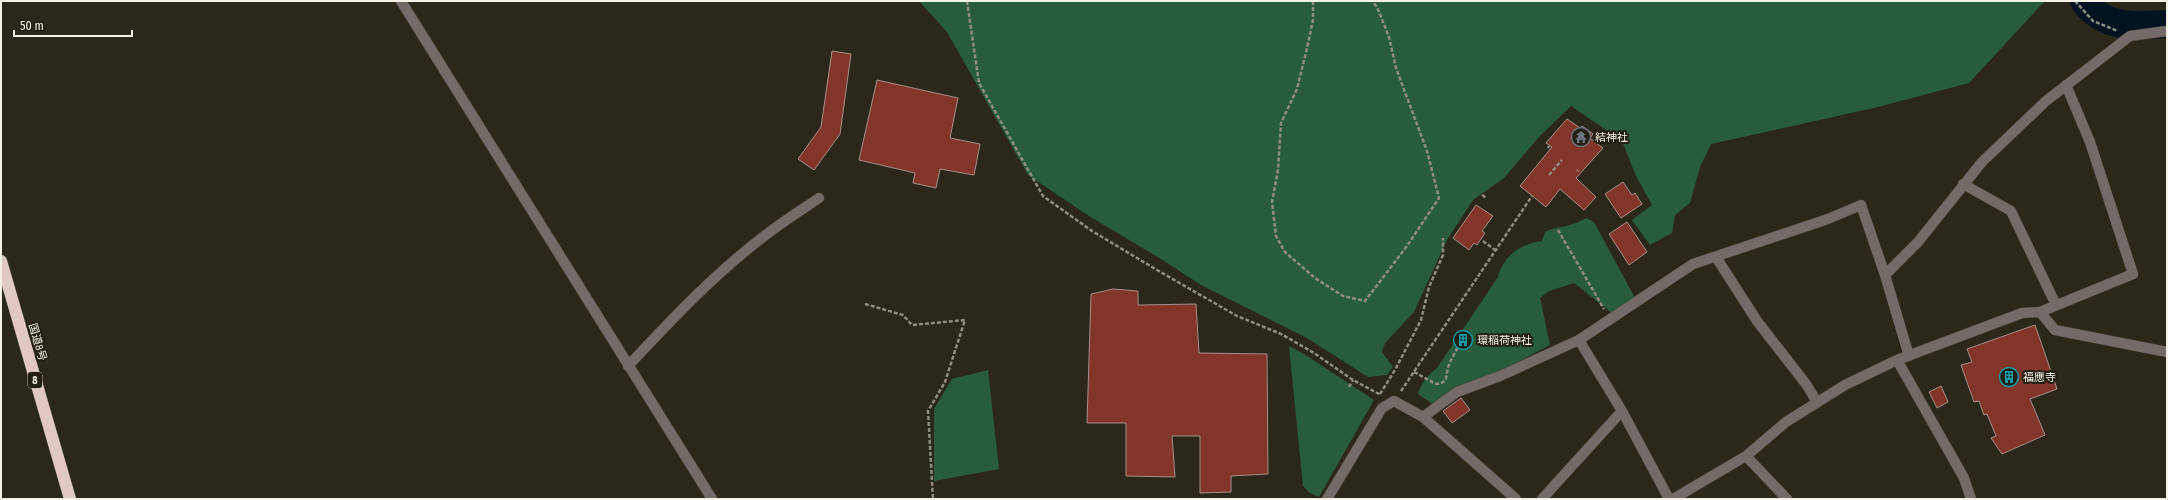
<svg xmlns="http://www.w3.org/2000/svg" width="2168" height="500" font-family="'Fira Sans Condensed','Noto Sans JP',sans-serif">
<rect width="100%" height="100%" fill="#2c2819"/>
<path fill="#275d3d" d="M919,1H2045L1969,83L1878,107L1711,144L1700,167L1690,203L1675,215L1672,233L1650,245L1632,220L1652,205L1636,176L1622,141L1571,106L1539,137L1504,178L1473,200L1447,240L1414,312L1385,343L1382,352L1393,367L1387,375L1368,377L1307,338L1201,285L1161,259L1089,216L1028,175L947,32Z
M1586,218L1594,222L1635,298L1613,314L1574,283L1549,291L1540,298L1550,345L1498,372L1454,387L1433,404L1418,394C1420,384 1429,374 1437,368L1498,277C1503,256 1522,243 1542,241L1545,232C1559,225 1570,228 1586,218Z
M1289,346L1304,354L1374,400L1319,497L1310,493L1303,486Z
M988,370L999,469L934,481V409L952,379Z"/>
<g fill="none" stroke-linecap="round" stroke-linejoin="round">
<path stroke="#001321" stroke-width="28" d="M2084,1C2104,29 2136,26 2167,24"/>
</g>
<path fill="#833529" stroke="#a5908c" d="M832,51L851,54L840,134L814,170L798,159L821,127Z
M877,80L958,98L950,138L980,144L974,175L940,169L936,188L913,183L915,173L859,160Z
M1567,119L1580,128L1582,126L1593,134L1590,138L1603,148L1576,178L1596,197L1584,210L1560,189L1546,207L1520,186L1552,147L1546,143Z
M1623,182L1632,195L1635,193L1642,204L1621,218L1605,194Z
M1476,205L1493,216L1482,231L1485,233L1477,245L1474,243L1469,250L1453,238Z
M1627,222L1647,252L1629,265L1609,234Z
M1113,289L1138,291V305L1196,304L1199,353L1267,354L1268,474L1231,476V492L1200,493V436H1172L1175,477L1126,476V423H1087L1091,294Z
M2035,325L2057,389L2030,399L2045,435L2002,454L1991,438L1996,436L1987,414L1984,415L1979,401L1974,402L1961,365L1972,362L1967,349Z
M1941,386L1948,402L1937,408L1929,392Z
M1461,398L1470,410L1452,423L1443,411Z"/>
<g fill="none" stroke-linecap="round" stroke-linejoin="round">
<g stroke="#484436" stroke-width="11">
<path id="minor" d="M401,1L712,499
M1963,184L2011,211L2056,305
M1716,257L1757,321L1806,384L1817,402
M2040,312L2133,274L2090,142L2066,85
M1579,340L1622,411
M1909,356L1885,275L1918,242L1982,162L2046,101L2130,36L2167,31
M1897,360L1964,478L1971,499
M628,366C673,318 718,270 771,231C787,219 803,209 819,198
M1423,417L1457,392L1500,376L1579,340L1693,264L1828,219L1861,205L1885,275
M1746,456L1787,499
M1327,499L1382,408L1394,401L1423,417L1516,499
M1542,499L1622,411L1669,499
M1673,499L1746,456L1786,422L1845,385L1897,360L2022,313L2040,312L2055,330L2167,352"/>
</g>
<g stroke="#484436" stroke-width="13">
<path id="highway" d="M1,261L70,499"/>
</g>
<path stroke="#908d80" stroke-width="2.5" stroke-dasharray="4 2" stroke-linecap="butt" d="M967,1L979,83L1043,196L1092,231L1157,270L1237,316L1281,334L1314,353L1353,380L1381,395
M1313,1V20L1307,48L1297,89L1281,123L1278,170L1272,202L1276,236L1285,252L1315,278L1343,296L1365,301L1407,246L1439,198L1427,151L1396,68L1389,37L1377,7L1372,1
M2075,1L2093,21L2118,31
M1548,148L1549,146
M1577,171L1578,170
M1549,175L1562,160
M1482,195L1487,198
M1558,230L1604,309
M1483,241L1495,250
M865,304L903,315L912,325L965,320L945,382L928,411L933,499
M1414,372L1436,384C1450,383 1445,373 1449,365C1451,359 1455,353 1458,347
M1349,387L1353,380
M1401,391L1532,196
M1380,394L1395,370L1421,320L1429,287L1443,255V238"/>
<use href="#minor" stroke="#746b69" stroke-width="10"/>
<use href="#highway" stroke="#dfc9c2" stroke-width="12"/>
</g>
<defs>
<g id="temple-ring" transform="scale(1)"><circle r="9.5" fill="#221f10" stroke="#6b7280" stroke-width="1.5"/><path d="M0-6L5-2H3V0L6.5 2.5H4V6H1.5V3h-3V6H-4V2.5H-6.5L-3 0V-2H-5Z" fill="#6b7280"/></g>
<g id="building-ring" transform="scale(1)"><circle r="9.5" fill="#221f10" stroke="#0f9aa8" stroke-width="1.5"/><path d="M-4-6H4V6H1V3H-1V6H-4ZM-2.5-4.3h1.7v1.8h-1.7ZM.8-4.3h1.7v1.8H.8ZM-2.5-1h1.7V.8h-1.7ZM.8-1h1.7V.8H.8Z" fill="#0f9aa8"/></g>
</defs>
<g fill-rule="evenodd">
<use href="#temple-ring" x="1581" y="137"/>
<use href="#building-ring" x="1463" y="340"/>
<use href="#building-ring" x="2009" y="377"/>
</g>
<g text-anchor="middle" stroke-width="4" stroke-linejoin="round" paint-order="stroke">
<rect fill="#221f10" stroke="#b5b2a6" stroke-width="1" x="28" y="372" width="14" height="16" rx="3"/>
<g font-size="10" font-weight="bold" fill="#f4f1e7">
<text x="35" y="384">8</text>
</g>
<g font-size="11" fill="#f4f1e7" stroke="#221f10" text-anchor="start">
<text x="1595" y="141">結神社</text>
<text x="1477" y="344">環稲荷神社</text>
<text x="2023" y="381">福應寺</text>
</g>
<g font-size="11" fill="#f4f1e7" stroke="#221f10">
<text transform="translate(38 342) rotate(74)" y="4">国道8号</text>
</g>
</g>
<rect width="2168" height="500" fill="none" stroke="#f4f1e7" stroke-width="4"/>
<path d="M14 30v6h118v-6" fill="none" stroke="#f4f1e7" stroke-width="2"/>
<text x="20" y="30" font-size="12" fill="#f4f1e7" stroke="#221f10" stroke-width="3" paint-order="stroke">50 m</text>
</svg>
